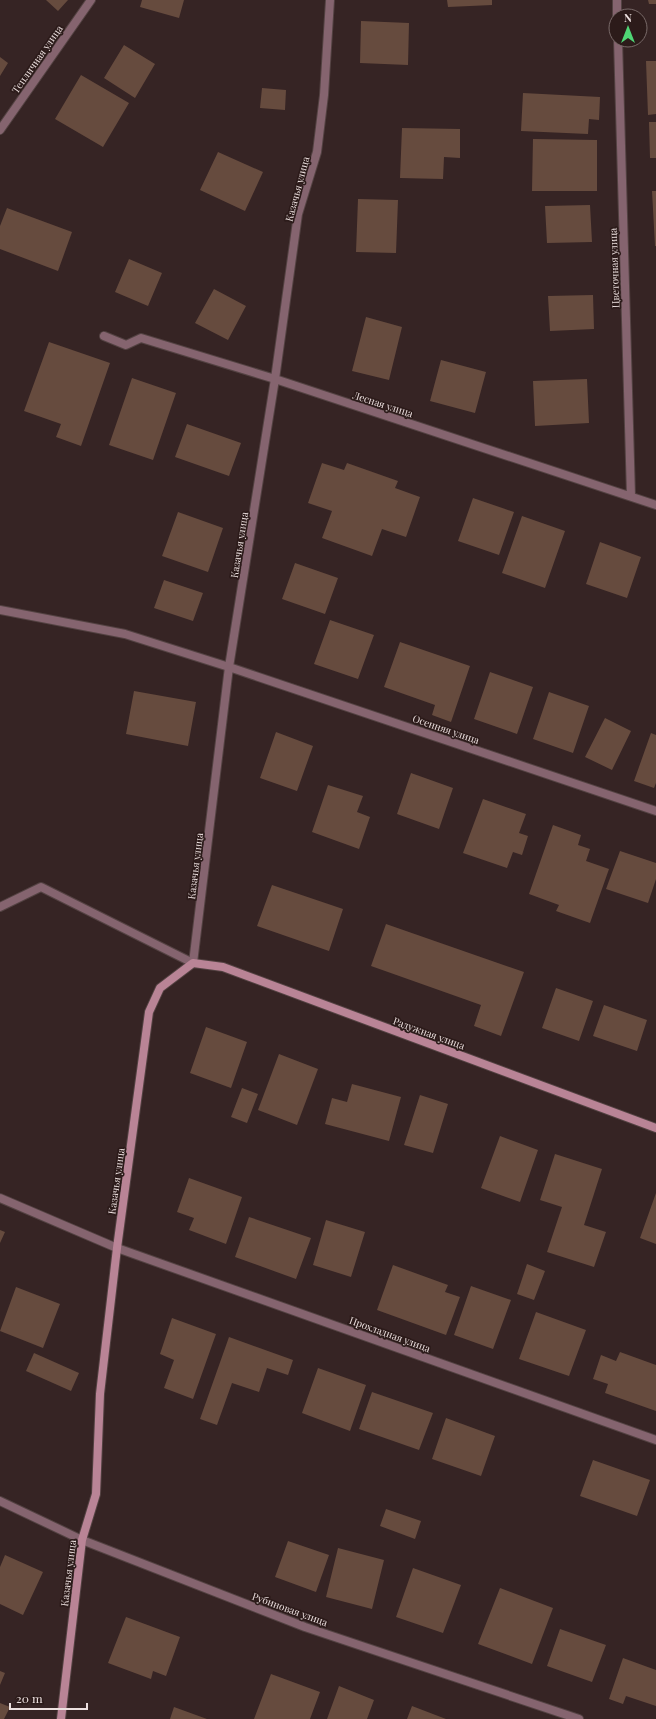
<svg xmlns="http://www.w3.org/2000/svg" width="656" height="1719" font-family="'Playfair Display',serif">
<rect width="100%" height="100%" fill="#362424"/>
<path fill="#664b3e" d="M46,0H68L58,11Z
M142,0H184L179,18L140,7Z
M447,0H492V5L448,7Z
M648,0H656V4H649Z
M361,21L409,23L408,65L360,63Z
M124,45L155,64L135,98L104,78Z
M0,57L8,63L0,76Z
M646,61H656V114L648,115Z
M81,75L129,103L103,147L55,119Z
M262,88L286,90L285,110L260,108Z
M523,93L600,97L599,120L589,119L588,134L521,131Z
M649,122H656V158H650Z
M402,128L460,129V158L444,157L443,179L400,178Z
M533,139L597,140V191H532Z
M218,152L263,172L245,211L200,190Z
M652,191H656V246H655Z
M358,199L398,200L396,253L356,252Z
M590,205L592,242L547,243L545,206Z
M7,208L72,232L58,271L0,249V226Z
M129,259L162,273L148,306L115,292Z
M214,289L246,306L228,340L195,323Z
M593,295L594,329L550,331L548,296Z
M366,317L402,327L389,380L352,371Z
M49,342L110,363L81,446L56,437L61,424L24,411Z
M441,360L486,372L475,413L430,401Z
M132,378L176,393L153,460L109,445Z
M587,379L589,423L535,426L533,381Z
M187,424L241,443L229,476L175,457Z
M322,463L344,470L347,463L398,481L395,488L420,497L406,537L382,529L372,556L322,538L332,511L308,503Z
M473,498L514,512L499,555L458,541Z
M178,512L223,528L208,572L162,556Z
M522,516L565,531L545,588L502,573Z
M600,542L641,557L627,598L586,584Z
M295,563L338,578L325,614L282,599Z
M164,580L203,593L193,621L154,608Z
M330,620L374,635L358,679L314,664Z
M400,642L470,666L451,722L432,715L435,705L384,687Z
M490,672L533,687L517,734L474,719Z
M134,691L196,702L188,746L126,734Z
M549,692L589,706L573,753L533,739Z
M605,718L631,731L612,770L585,757Z
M276,732L313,746L297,791L260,778Z
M651,733L656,735V783L654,788L634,781Z
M411,773L453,788L439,829L397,814Z
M328,785L363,796L357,812L370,817L359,849L312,832Z
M483,799L526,814L519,833L528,836L522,855L513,852L507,868L463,853Z
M553,825L581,835L578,845L590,849L586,861L609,869L590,923L556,911L559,905L529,894Z
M620,851L656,863V879L648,903L606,889Z
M272,885L343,909L329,951L257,926Z
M386,924L524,972L501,1036L474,1026L481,1005L371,966Z
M556,988L593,1001L579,1041L542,1028Z
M604,1005L647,1020L637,1051L593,1036Z
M206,1027L247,1042L231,1088L190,1073Z
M279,1054L318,1069L297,1125L258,1110Z
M352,1084L401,1097L389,1141L325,1124L332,1098L347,1102Z
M242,1088L258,1094L247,1123L231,1117Z
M420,1095L448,1104L433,1153L404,1145Z
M500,1136L538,1150L520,1202L481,1188Z
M555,1154L602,1169L584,1225L606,1232L594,1267L547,1252L562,1207L540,1200Z
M189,1178L242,1197L226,1244L189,1230L194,1218L177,1212Z
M656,1193V1244L640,1238Z
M249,1217L311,1238L296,1279L235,1257Z
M326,1220L365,1232L351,1277L313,1265Z
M0,1230L5,1232L0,1243Z
M527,1264L545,1271L534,1300L517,1294Z
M393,1265L448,1285L445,1292L460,1297L446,1335L377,1310Z
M471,1286L511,1300L493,1349L454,1335Z
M16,1287L60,1304L43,1348L0,1331Z
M536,1312L586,1330L569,1376L519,1359Z
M172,1318L216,1334L193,1399L164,1388L174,1360L160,1354Z
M229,1337L293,1360L288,1375L267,1368L259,1392L232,1383L217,1425L200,1419Z
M620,1352L656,1365V1411L605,1393L608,1384L593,1379L601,1355L616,1361Z
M34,1353L79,1373L71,1391L26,1371Z
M318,1368L366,1385L350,1431L302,1413Z
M372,1392L433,1413L419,1450L359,1429Z
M446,1418L495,1436L481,1476L432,1459Z
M593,1460L650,1480L637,1516L580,1496Z
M386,1509L421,1521L415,1539L380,1526Z
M288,1541L329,1555L316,1592L275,1577Z
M338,1548L384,1560L372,1609L326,1597Z
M5,1555L43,1572L23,1615L0,1604V1567Z
M413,1568L461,1585L443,1633L396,1617Z
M500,1588L553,1608L532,1664L478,1644Z
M126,1617L180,1637L166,1676L153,1671L151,1679L108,1663Z
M560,1629L606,1645L592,1682L547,1666Z
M623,1658L656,1670V1706L626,1696L623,1704L609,1699Z
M0,1671L5,1673L0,1685Z
M271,1674L320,1692L310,1719H254Z
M339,1686L374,1700L367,1719H327Z
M0,1703L10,1707L4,1719H0Z
M412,1706L446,1719H407Z
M174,1707L207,1719H170Z"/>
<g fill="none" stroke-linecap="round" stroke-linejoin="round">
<g stroke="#534242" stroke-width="10">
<path id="lane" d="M0,610L125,634L229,667
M0,907L41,887L193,963
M0,1198L117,1248"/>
</g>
<g stroke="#534242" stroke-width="10">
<path id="street" d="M617,0V16
M618,40L631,496
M0,130L91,0
M104,336L126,345L141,338L275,379L656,505
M229,667L656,811
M193,963L229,667L275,379L298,214L317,152L324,95L330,0
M117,1248L656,1440
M0,1501L82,1540L305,1627L579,1719"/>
</g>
<g stroke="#534242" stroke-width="10">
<path id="secondary" d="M61,1719L82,1540L96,1494L100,1394L117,1248L149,1012L160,988L193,963L223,967L656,1128"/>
</g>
<use href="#lane" stroke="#85646f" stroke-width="8"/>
<use href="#street" stroke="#85646f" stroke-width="8"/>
<use href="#secondary" stroke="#b98496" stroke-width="8"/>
</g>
<g text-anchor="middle" stroke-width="3.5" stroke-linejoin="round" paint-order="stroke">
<g font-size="10" fill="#ede1e0" stroke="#2c1b1a">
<text transform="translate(37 59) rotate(-55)" y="4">Тепличная улица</text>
<text transform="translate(297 189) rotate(-75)" y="4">Казачья улица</text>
<text transform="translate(614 268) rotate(-92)" y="4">Цветочная улица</text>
<text transform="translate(383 404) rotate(18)" y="4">Лесная улица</text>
<text transform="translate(239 545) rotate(-81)" y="4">Казачья улица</text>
<text transform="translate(446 729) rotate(19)" y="4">Осенняя улица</text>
<text transform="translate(195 866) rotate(-83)" y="4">Казачья улица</text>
<text transform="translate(429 1033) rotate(20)" y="4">Радужная улица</text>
<text transform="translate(116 1181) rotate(-82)" y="4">Казачья улица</text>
<text transform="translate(390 1334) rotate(20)" y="4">Прохладная улица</text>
<text transform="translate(68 1573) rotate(-83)" y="4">Казачья улица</text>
<text transform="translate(290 1609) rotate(20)" y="4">Рубиновая улица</text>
</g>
</g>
<g transform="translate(628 28)"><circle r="19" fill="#2c1b1a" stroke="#796a69"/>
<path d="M0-3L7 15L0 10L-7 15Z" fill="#4fd675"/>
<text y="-6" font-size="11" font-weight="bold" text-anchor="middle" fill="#ede1e0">N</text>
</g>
<path d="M10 1703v6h77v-6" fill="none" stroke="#ede1e0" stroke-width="2"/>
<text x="16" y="1703" font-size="12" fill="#ede1e0" stroke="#2c1b1a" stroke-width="3" paint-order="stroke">20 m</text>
</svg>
